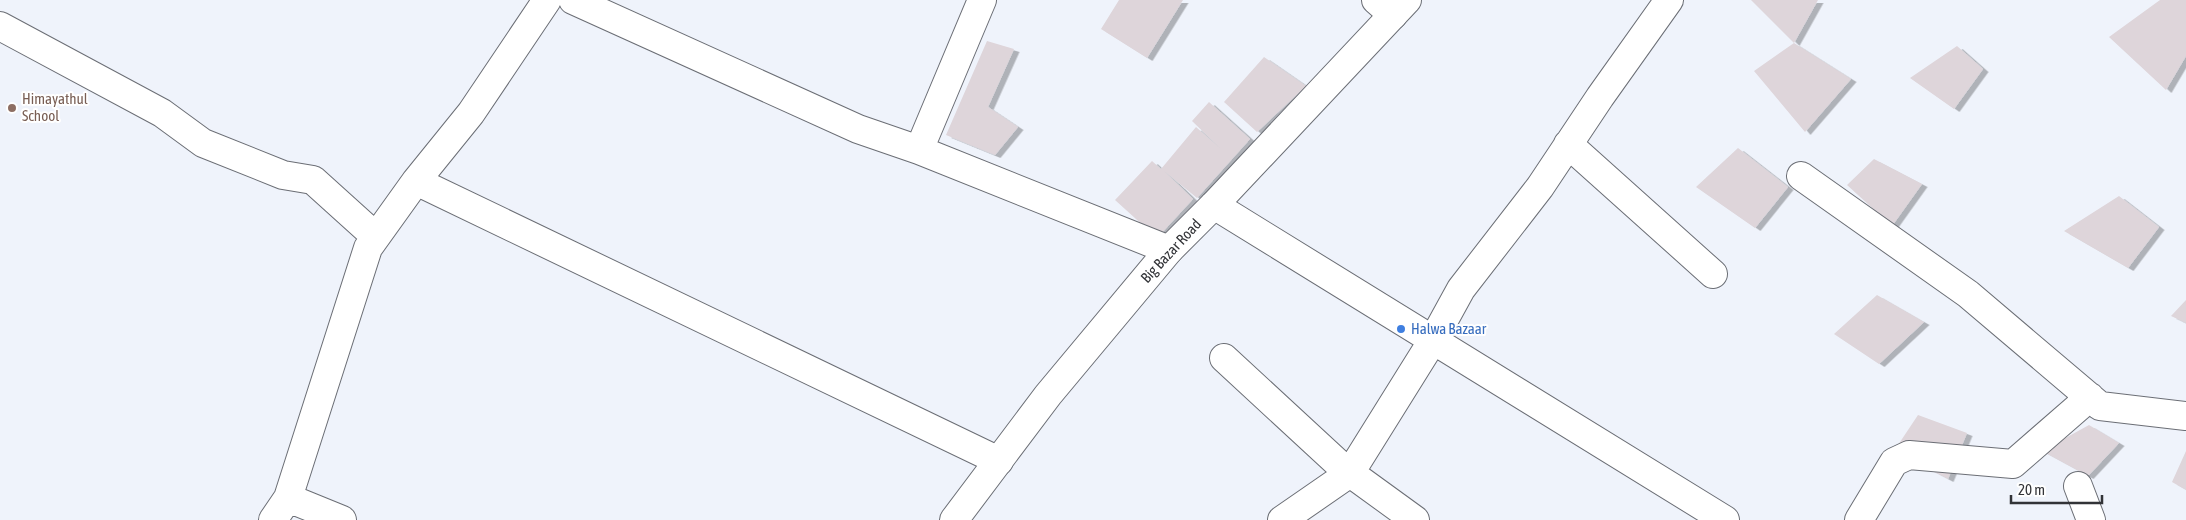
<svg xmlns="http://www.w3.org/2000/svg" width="2186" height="520" font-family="'Asap Condensed',sans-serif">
<defs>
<filter id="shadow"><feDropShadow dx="5.5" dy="3" stdDeviation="0" flood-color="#0004"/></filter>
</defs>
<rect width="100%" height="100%" fill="#eff3fb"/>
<path fill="#ded5da" filter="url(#shadow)" d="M1119,0H1183L1147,58L1101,29Z
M1751,0H1818L1794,43Z
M2160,0H2186V56L2166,90L2109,37Z
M987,41L1014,49L988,107L1018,127L995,155L946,135Z
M1794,43L1851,79L1805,132L1754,71Z
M1957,46L1983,69L1954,109L1910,78Z
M1264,57L1306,86L1257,132L1224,102Z
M1209,102L1250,139L1197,198L1164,171L1193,199L1157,238L1115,200L1152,161L1161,169L1196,127L1221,149L1192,121Z
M1738,148L1788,187L1755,228L1696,187Z
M1874,159L1922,184L1892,226L1847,185Z
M2119,196L2159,227L2128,268L2064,231Z
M1877,295L1924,322L1879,364L1834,334Z
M2186,300V323L2171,316Z
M1918,415L1967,433L1948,479L1894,451Z
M2089,425L2119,443L2088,476L2042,451Z
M2186,451V490L2172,482Z"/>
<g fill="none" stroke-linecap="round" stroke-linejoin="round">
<g stroke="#6b6e75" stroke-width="30">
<path id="minor" d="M573,0L858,129L919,150L1169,250
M1376,0L1393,15
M0,26L162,113L203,143L283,175L313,180L375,236
M1568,144L1713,274
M919,150L982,0
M1801,176L1968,294L2100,406L2186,416
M416,181L999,461
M1214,205L1725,520
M1224,358L1342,467L1415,520
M2078,486L2091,520
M288,498L342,520
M273,520L288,498L368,248L416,181L471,113L547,0
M1282,520L1350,473L1433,340L1461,289L1540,187L1600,97L1669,0
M1859,520L1894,462L1909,455L2013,464L2090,397"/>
</g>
<g stroke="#6b6e75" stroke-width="30">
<path id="tertiary" d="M954,520L1048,395L1169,250L1214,205L1407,0"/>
</g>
<use href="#minor" stroke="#fff" stroke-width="28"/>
<use href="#tertiary" stroke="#fff" stroke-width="28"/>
</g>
<circle fill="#8d6e63" stroke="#fff" stroke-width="2" cx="12" cy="108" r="5"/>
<circle fill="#3f7fe0" stroke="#fff" stroke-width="2" cx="1401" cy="329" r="5"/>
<g text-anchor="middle" stroke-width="4" stroke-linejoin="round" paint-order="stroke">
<g font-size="15" fill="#785e54" stroke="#fff" text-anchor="start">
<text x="22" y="104">Himayathul<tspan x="22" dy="17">School</tspan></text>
</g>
<g font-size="15" fill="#323337" stroke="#fff">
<text transform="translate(1171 251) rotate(-47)" y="5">Big Bazar Road</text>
</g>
<g font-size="15" fill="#366cbe" stroke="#fff" text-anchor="start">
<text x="1411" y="334">Halwa Bazaar</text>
</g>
</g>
<path d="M2011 495v8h91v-8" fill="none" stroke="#323337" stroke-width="2.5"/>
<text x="2018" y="495" font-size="15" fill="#323337" stroke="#ffffff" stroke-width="4" paint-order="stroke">20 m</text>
</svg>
